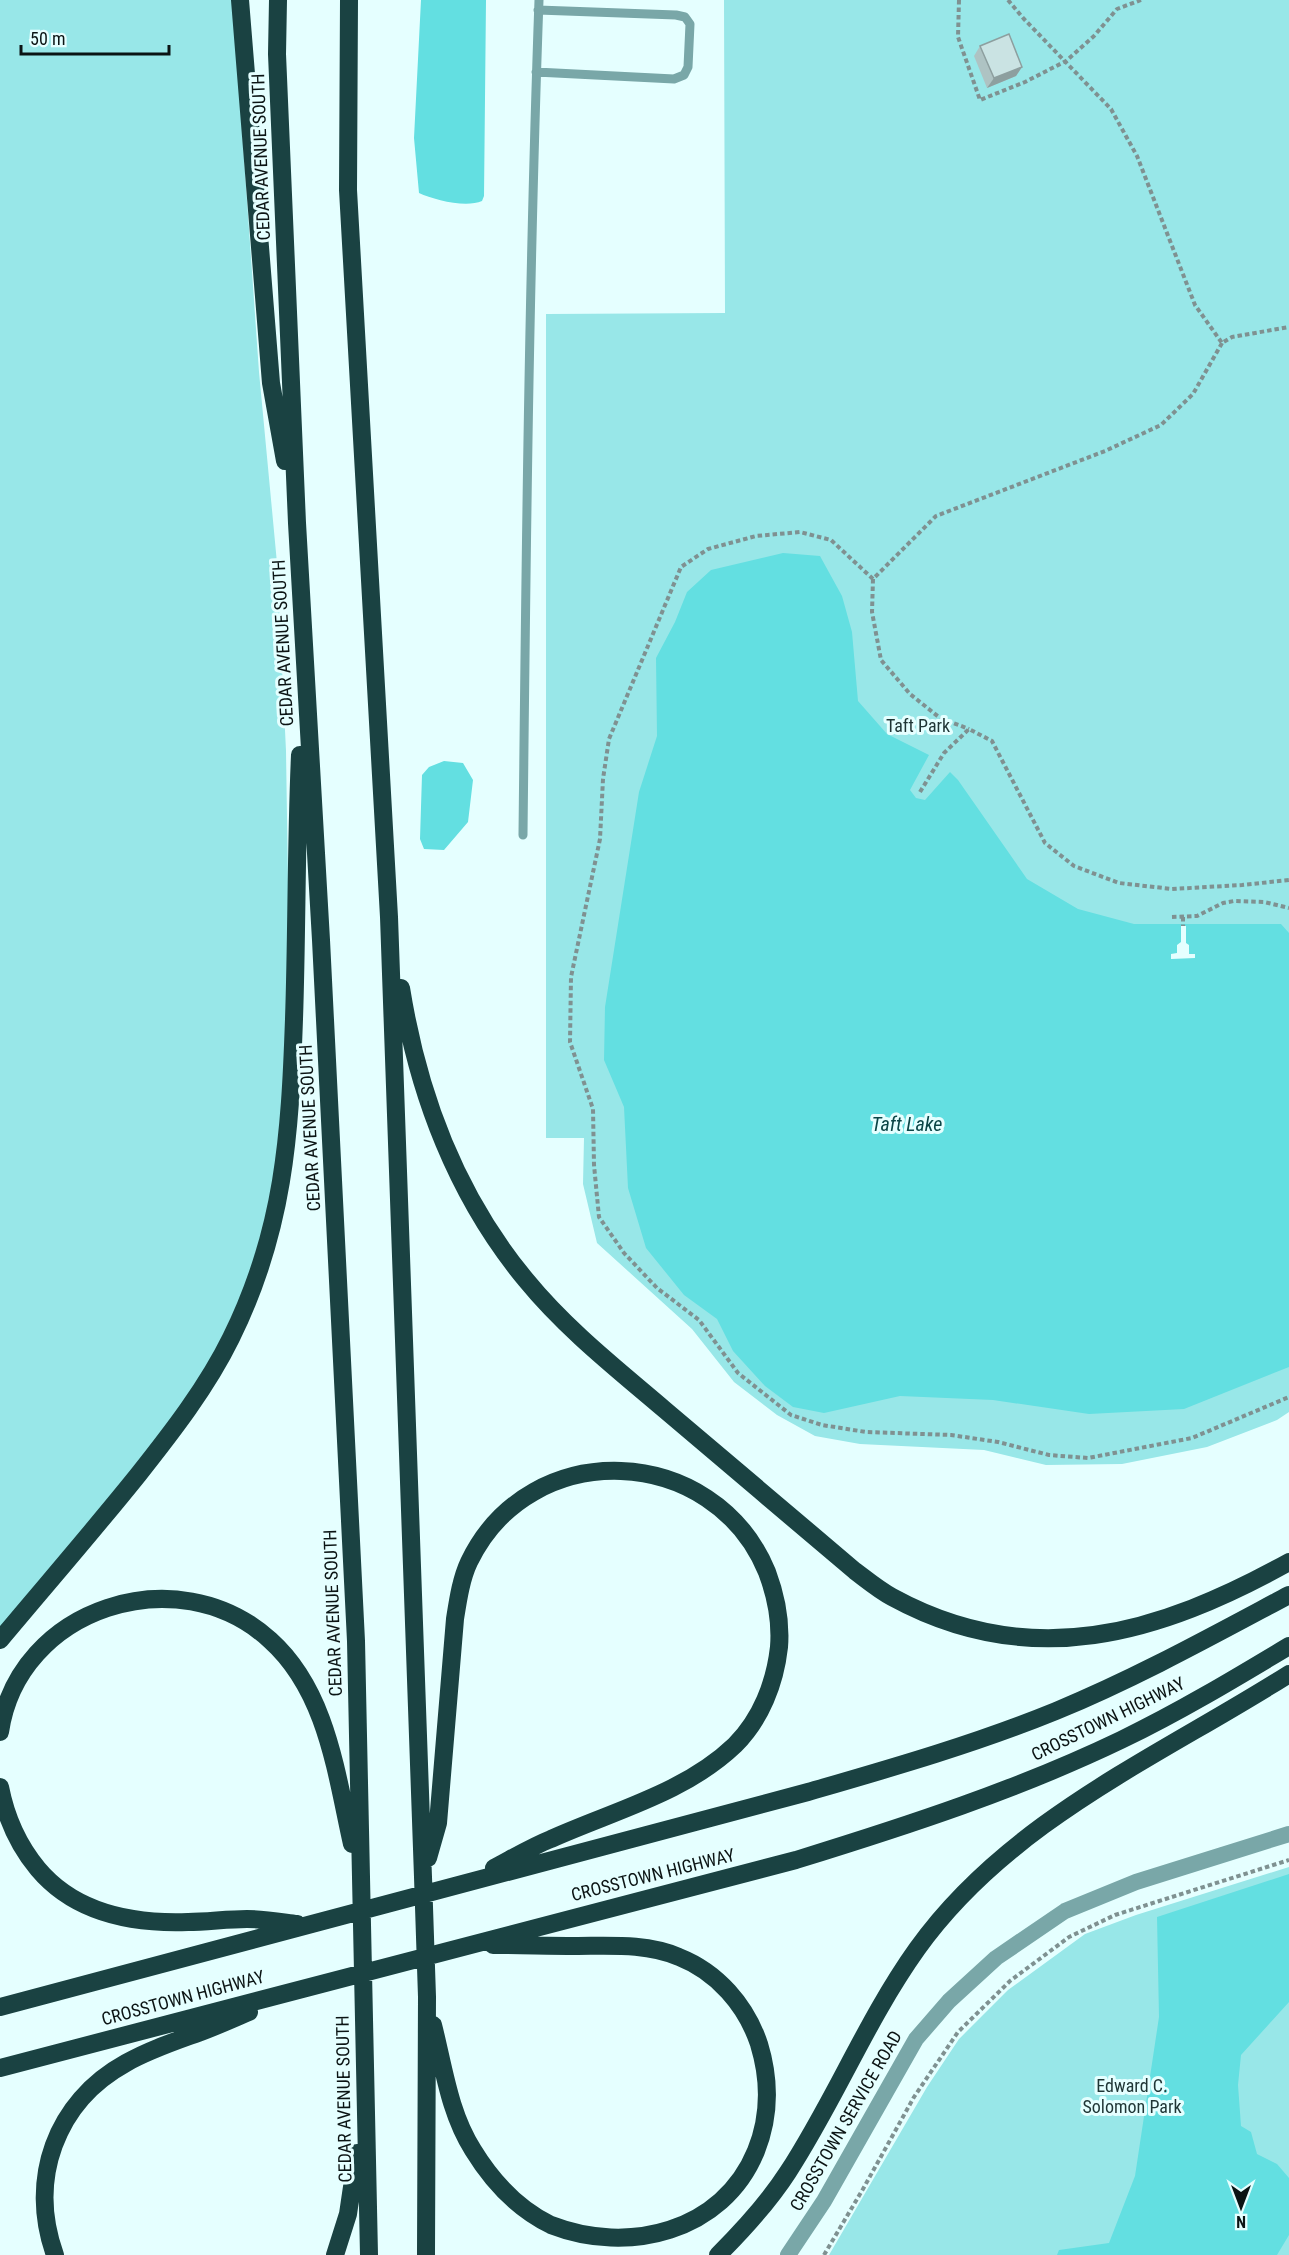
<svg xmlns="http://www.w3.org/2000/svg" width="1289" height="2255" font-family="'Roboto Condensed',sans-serif">
<rect width="100%" height="100%" fill="#e5ffff"/>
<path fill="#98e7e8" d="M0,0H233L259,372L277,563L286,751L289,948L283,1134L272,1197L246,1286L209,1364L162,1436L0,1629Z
M724,0H1289V1412L1277,1420L1207,1447L1122,1464L1046,1465L984,1450L860,1444L815,1436L777,1415L734,1382L692,1329L597,1243L583,1184L584,1138H546V314L725,313Z
M1289,1867V2255H829L927,2087L959,2039L1008,1990L1085,1934L1136,1915Z"/>
<path fill="#63dfe1" d="M421,0H486L484,196L482,201C466,208 434,200 419,193L414,138Z
M783,553L820,556L842,596L852,632L858,701L887,734L929,755L910,790L916,798L925,800L950,772L958,780L1027,879L1078,909L1134,924H1281L1289,933V1367L1184,1409L1089,1414L993,1400L900,1396L824,1413L793,1407L765,1386L733,1351L717,1319L684,1295L646,1248L628,1188L624,1107L604,1060L605,1007L639,792L657,736L656,658L675,622L687,592L711,570Z
M444,761L463,763L473,780L468,822L444,850L424,849L420,839L422,775L429,767Z
M1289,1874V2002L1241,2055L1238,2085L1241,2126L1251,2132L1257,2154L1277,2164L1289,2178V2235L1277,2255H1057L1059,2250L1109,2243L1135,2176L1159,2017L1157,1917Z"/>
<path fill="#e5ffff" d="M1181,926H1186V943L1189,945V954H1195V958L1171,959V954L1177,953V945L1181,942Z"/>
<g fill="none" stroke-linecap="round" stroke-linejoin="round">
<path stroke="#7f9191" stroke-width="4" stroke-dasharray="4.5 3" stroke-linecap="butt" d="M959,0L958,37L980,100L1025,82L1066,61L1094,36L1117,9L1141,0
M1008,0L1024,19L1111,109L1137,156L1195,305L1222,343L1232,337L1289,327
M1222,343L1193,394L1161,425L1105,451L936,516L873,579L831,540L800,532L756,536L708,549L681,567L609,739L603,779L600,839L571,977L570,1042L593,1109L594,1165L599,1217L624,1253L657,1288L699,1320L738,1373L791,1415L822,1425L866,1432L951,1435L998,1442L1049,1455L1088,1458L1192,1438L1289,1397
M873,579L872,612L881,660L910,694L940,718L969,729
M920,792L944,753L969,729L992,741L1045,843L1074,866L1119,883L1172,889L1242,885L1289,880
M1172,917L1197,916L1223,903L1234,901L1264,902L1289,908
M1183,917V926
M824,2255L863,2189L914,2097L958,2032L1010,1981L1069,1937L1115,1915L1289,1860"/>
<path stroke="#79a7a8" stroke-width="9" d="M536,72L674,79L684,75L688,67L690,24L685,17L676,15L538,10
M523,835C526,556 529,278 539,0"/>
<path stroke="#79a7a8" stroke-width="16" d="M788,2255L824,2201L916,2039L949,2001L996,1958L1065,1911L1136,1882L1289,1834"/>
<path stroke="#1a4242" stroke-width="18" d="M240,0L271,383L285,461
M278,0L277,54L297,523L321,940L356,1641L369,2255
M349,0L348,190L389,917L423,1877L427,1997L426,2255
M401,988C418,1094 457,1197 526,1280C566,1329 617,1369 665,1410C728,1464 792,1517 855,1571C867,1580 879,1590 892,1597C1031,1673 1159,1634 1289,1562
M0,1640C46,1585 93,1531 138,1475C172,1432 207,1387 231,1338C284,1231 290,1135 294,1019C297,931 296,843 300,755
M0,1732C18,1608 178,1556 270,1640C327,1691 336,1773 352,1844
M0,1787C6,1818 18,1845 38,1869C75,1913 133,1924 188,1922C207,1922 227,1919 247,1919C264,1919 281,1922 297,1924
M428,1858L438,1823L455,1619C458,1600 461,1579 469,1562C530,1435 714,1443 767,1572C776,1596 781,1622 779,1647C775,1683 761,1719 735,1745C685,1793 613,1811 551,1839C531,1847 513,1858 494,1868
M0,2007L808,1792C891,1768 975,1744 1056,1711C1136,1678 1212,1636 1289,1595
M433,2025C444,2068 449,2112 473,2150C492,2181 518,2209 551,2225C628,2255 723,2232 756,2151C770,2116 770,2080 759,2044C746,2005 717,1972 679,1957C646,1943 610,1946 575,1946C548,1946 521,1945 493,1945
M0,2068L796,1860C906,1826 1017,1790 1121,1740C1179,1712 1234,1679 1289,1646
M55,2255C28,2180 55,2102 126,2063C149,2050 173,2042 198,2033C215,2027 232,2019 249,2012
M335,2255L348,2214L357,2153
M718,2255C744,2229 768,2203 788,2172C835,2100 867,2019 917,1949C1009,1820 1160,1756 1289,1674"/>
</g>
<path fill="#aec3c3" d="M980,46L1022,67L1016,76L987,88L974,56Z"/>
<path fill="#8d9f9f" d="M1022,67L1016,76L987,88L994,78Z"/>
<path fill="#cae3e3" stroke="#8d9f9f" stroke-width="1.5" d="M1009,34L1022,67L994,78L980,46Z"/>
<g text-anchor="middle" stroke-width="6" stroke-linejoin="round" paint-order="stroke">
<g font-size="18" fill="#0b1414" stroke="#e5ffff">
<text transform="translate(261 157) rotate(-92)" y="6">CEDAR AVENUE SOUTH</text>
<text transform="translate(283 643) rotate(-93)" y="6">CEDAR AVENUE SOUTH</text>
<text transform="translate(310 1128) rotate(-93)" y="6">CEDAR AVENUE SOUTH</text>
<text transform="translate(333 1613) rotate(-92)" y="6">CEDAR AVENUE SOUTH</text>
<text transform="translate(1108 1719) rotate(-26)" y="6">CROSSTOWN HIGHWAY</text>
<text transform="translate(653 1875) rotate(-14)" y="6">CROSSTOWN HIGHWAY</text>
<text transform="translate(183 1998) rotate(-15)" y="6">CROSSTOWN HIGHWAY</text>
<text transform="translate(344 2099) rotate(-91)" y="6">CEDAR AVENUE SOUTH</text>
<text transform="translate(846 2121) rotate(-60)" y="6">CROSSTOWN SERVICE ROAD</text>
</g>
<g font-size="18" fill="#1f3535" stroke="#e5ffff">
<text x="918" y="732">Taft Park</text>
<text x="1132" y="2092">Edward C.<tspan x="1132" dy="21">Solomon Park</tspan></text>
</g>
<g font-size="20" font-style="italic" fill="#0b4647" stroke="#e5ffff">
<text x="907" y="1131">Taft Lake</text>
</g>
</g>
<g transform="translate(1241 2207) rotate(180)" stroke="#e5ffff" stroke-width="4.5" paint-order="stroke">
<path d="M0-4.5L10 22L0 15L-10 22Z" fill="#0b1414"/>
<text y="-9" font-size="16" font-weight="bold" text-anchor="middle" fill="#0b1414">N</text>
</g>
<path d="M21 45v9h148v-9" fill="none" stroke="#0b1414" stroke-width="3"/>
<text x="30" y="45" font-size="18" fill="#0b1414" stroke="#e5ffff" stroke-width="4.5" paint-order="stroke">50 m</text>
</svg>
